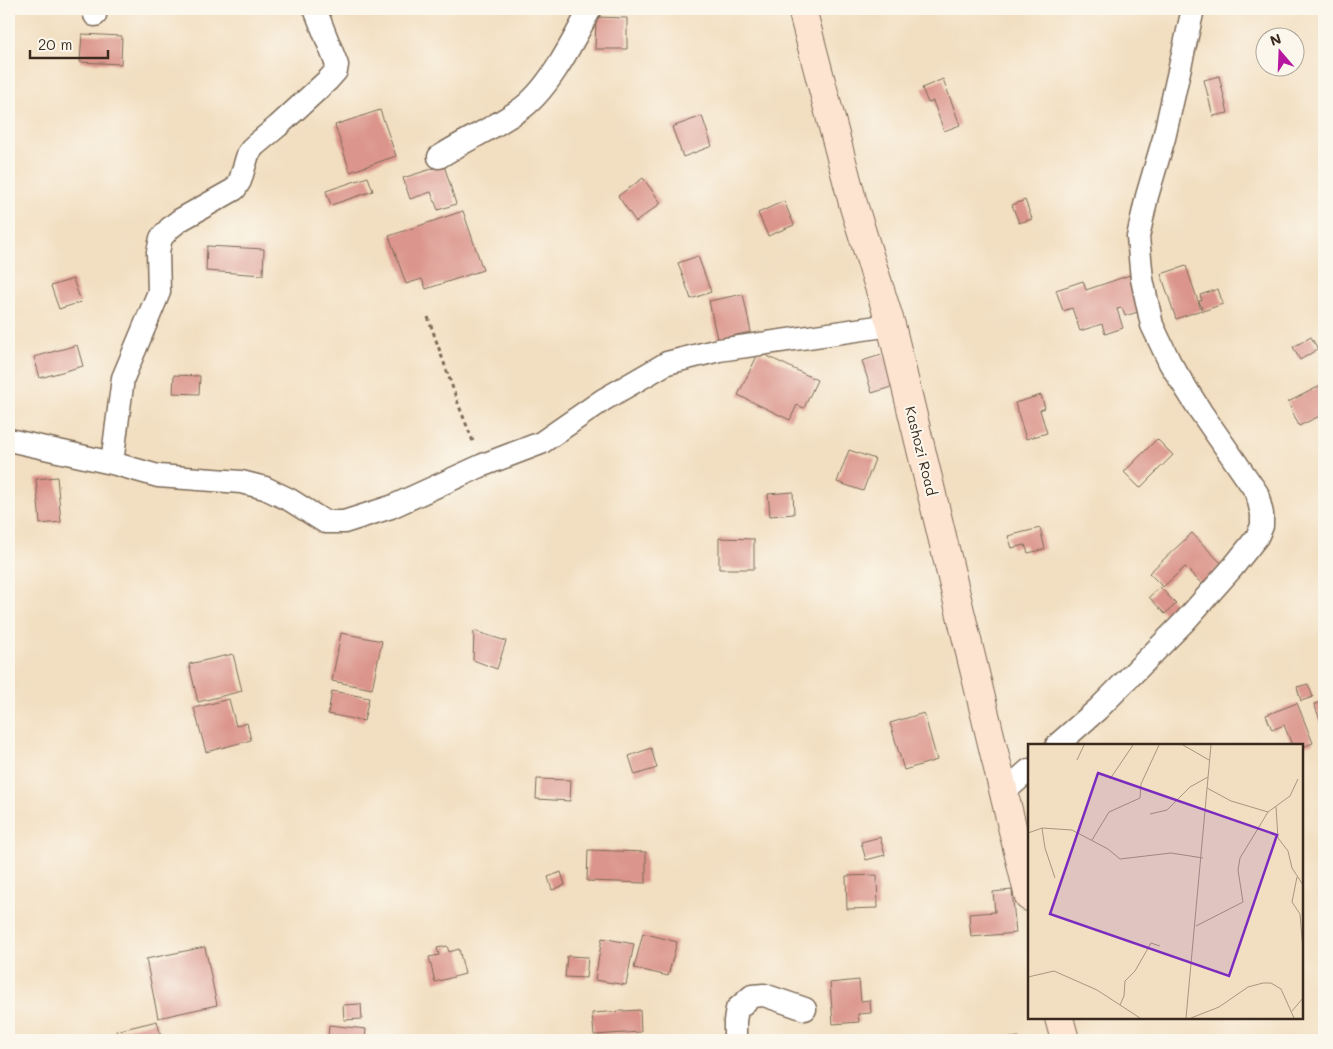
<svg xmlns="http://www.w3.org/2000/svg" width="1333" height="1049" font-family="Mali,sans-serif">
<rect width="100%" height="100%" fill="#fbf7ec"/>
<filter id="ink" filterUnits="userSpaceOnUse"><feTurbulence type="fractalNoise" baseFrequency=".02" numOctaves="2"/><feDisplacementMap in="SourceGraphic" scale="10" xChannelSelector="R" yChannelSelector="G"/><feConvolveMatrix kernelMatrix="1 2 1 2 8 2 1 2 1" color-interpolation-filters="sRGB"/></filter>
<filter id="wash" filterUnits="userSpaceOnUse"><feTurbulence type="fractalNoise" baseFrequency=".0096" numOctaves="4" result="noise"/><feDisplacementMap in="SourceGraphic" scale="20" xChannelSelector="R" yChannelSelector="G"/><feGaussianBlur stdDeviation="1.12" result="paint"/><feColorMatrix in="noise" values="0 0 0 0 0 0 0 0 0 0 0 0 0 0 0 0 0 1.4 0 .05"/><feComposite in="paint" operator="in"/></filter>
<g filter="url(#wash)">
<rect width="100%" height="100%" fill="#f2dec0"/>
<g id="blocks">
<path fill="#db958c" d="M596,17L627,18V49H595Z
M82,34L122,36L121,64L80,62Z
M1219,76L1228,113L1213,116L1204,80Z
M943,79L960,125L944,131L933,101L928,103L922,88Z
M380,110L396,156L350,172L335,125Z
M702,116L712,146L683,157L672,127Z
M444,165L456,204L438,210L431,192L410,199L403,178Z
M368,177L373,191L331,205L326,191Z
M643,178L661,203L636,222L618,196Z
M1025,200L1032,219L1019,223L1012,205Z
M784,201L794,225L768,236L758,213Z
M463,211L483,270L426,289L422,279L406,284L389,236Z
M207,246L264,249L263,275L206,271Z
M698,256L711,292L691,299L678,263Z
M1186,266L1201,310L1176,319L1161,274Z
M1133,274L1144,310L1125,316L1122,308L1117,309L1123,328L1105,334L1102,324L1080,331L1072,308L1063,311L1056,290L1083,281L1086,290Z
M73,279L81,302L59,309L51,286Z
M1218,289L1223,304L1203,311L1199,301L1202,300L1200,295Z
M743,294L751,332L717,339L709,301Z
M1311,337L1318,349L1300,360L1293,347Z
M77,345L83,366L40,378L34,357Z
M759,352L817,380L804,408L797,405L790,420L738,395Z
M884,354L904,383L872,393L862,361Z
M174,375L200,376L199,394L173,393Z
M1324,384V414L1299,426L1288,402Z
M1041,395L1045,408L1040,410L1047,433L1026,439L1015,403Z
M1157,439L1173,455L1140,488L1124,472Z
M849,450L875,459L863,491L837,482Z
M57,477L61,522L40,524L36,479Z
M793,492L794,514L770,516L768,494Z
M1040,528L1045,549L1028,553L1025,545L1012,548L1008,536Z
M1192,533L1222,564L1202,584L1185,567L1163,587L1149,573Z
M719,538L754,539V569H719Z
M1160,587L1176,604L1165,614L1149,597Z
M474,631L506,641L497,669L473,660Z
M341,633L382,641L372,689L332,681Z
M233,654L242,691L198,702L189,664Z
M1308,684L1313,697L1301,701L1297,687Z
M332,691L369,698L364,721L328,714Z
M229,699L236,726L247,723L251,740L206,752L194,708Z
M1324,701V730L1314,704Z
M1297,703L1313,743L1302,747V745H1292L1284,725L1272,730L1266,715Z
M924,713L937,760L904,770L890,723Z
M651,748L657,768L635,775L629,756Z
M537,779L571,780L570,801L536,799Z
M880,837L885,855L866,860L861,842Z
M588,850L646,852V883L587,881Z
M561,872L565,885L552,890L548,877Z
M877,875L878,908L847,909L846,876Z
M1012,890L1016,933L971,937L969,914L995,912L993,892Z
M643,933L677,942L668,976L634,968Z
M602,938L634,944L626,985L595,980Z
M447,946L449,952L459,949L465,974L435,982L429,957L439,955L437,948Z
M205,947L217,1005L158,1018L146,959Z
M567,956L588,957L586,978L565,977Z
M859,980L861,1001L870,1000L871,1013L858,1014L859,1022L833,1024L830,983Z
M361,1004L362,1019L344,1020L343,1005Z
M640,1010L641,1032L594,1035L592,1013Z
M157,1021L162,1040H119L116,1031Z
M329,1025L366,1029L365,1040L328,1038Z
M1019,1037V1040H1000V1039Z"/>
</g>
</g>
<g filter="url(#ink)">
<use href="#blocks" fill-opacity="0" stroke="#7b6957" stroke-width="1"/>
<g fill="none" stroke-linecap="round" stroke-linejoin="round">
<g stroke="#7b6957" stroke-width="25">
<path id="minor" d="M95,15L96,9
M439,157C464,141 493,128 518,111C548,92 573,41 590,9
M9,440L112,463L158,476L241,482L265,488L290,500L325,522H344L391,507L483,465L541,443L603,400L667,363L719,350L891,325
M112,463L123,378L159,292L158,252L161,238L170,228L180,220L235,189L240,181L248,154L254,146L278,126L328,80L336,71L337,65L315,9
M1057,745L1098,709L1185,621L1233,567L1257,537L1262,526V514L1257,493L1201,412L1170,363L1152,325L1142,279L1138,237L1147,196L1164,138L1193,9
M1003,793L1029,770
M735,1040V1021L737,1009L752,996L764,995L805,1009"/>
</g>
<g stroke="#7b6957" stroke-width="30">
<path id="secondary" d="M802,9L854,207L891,325L1029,897
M1059,1018L1065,1040"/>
</g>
<path stroke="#7b6957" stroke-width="3" stroke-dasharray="4 4" stroke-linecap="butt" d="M428,317L459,406L474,444"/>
<use href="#minor" stroke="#fff" stroke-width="22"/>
<use href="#secondary" stroke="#fde4d1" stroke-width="28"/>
</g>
</g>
<g text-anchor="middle" stroke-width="4" stroke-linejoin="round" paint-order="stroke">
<g font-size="14" fill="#3b2a1e" stroke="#fbf7ec">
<text transform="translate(921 451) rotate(76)" y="5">Kashozi Road</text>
</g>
</g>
<g transform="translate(1028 744)">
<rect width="275" height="275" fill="#f2dec0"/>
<path fill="none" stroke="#a9967f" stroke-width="1" d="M155,1L181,16M49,16L56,1M82,35L105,1M179,44L203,57L240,68L262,52L270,35M248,63L250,94L260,107L264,124L275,141M122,70L139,66L162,43L180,33M14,84L17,104L27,134M0,89L14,84L44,86L80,105L92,115L143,109L175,114M64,96L81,68L112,54L113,40L131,1M269,133L264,158L272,170L275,206M168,182L215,158L210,126L212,114L240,68M0,233L26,227L69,246L112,274M92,261L96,252L97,237L107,227L123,199L132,202M264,267L275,254M158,274L183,1M163,274L191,263L220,243L235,239H243L253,245L266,274"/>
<path fill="#7b2cbf" fill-opacity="0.15" stroke="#7b2cbf" stroke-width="2.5" d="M70,29L249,91L201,232L22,170Z"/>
<rect width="275" height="275" fill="none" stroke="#3b2a1e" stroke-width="2.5"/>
</g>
<rect width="1333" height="1049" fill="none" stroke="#fbf7ec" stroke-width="30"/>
<g transform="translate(1280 52) rotate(341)"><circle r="24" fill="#fbf7ec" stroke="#aea59a"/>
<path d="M0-4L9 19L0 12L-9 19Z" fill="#b5179e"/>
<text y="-8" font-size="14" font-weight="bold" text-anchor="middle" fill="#3b2a1e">N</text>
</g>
<path d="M30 50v8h78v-8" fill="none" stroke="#3b2a1e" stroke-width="2.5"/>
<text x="38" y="50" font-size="15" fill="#3b2a1e" stroke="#fbf7ec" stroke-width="4" paint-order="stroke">20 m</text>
</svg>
